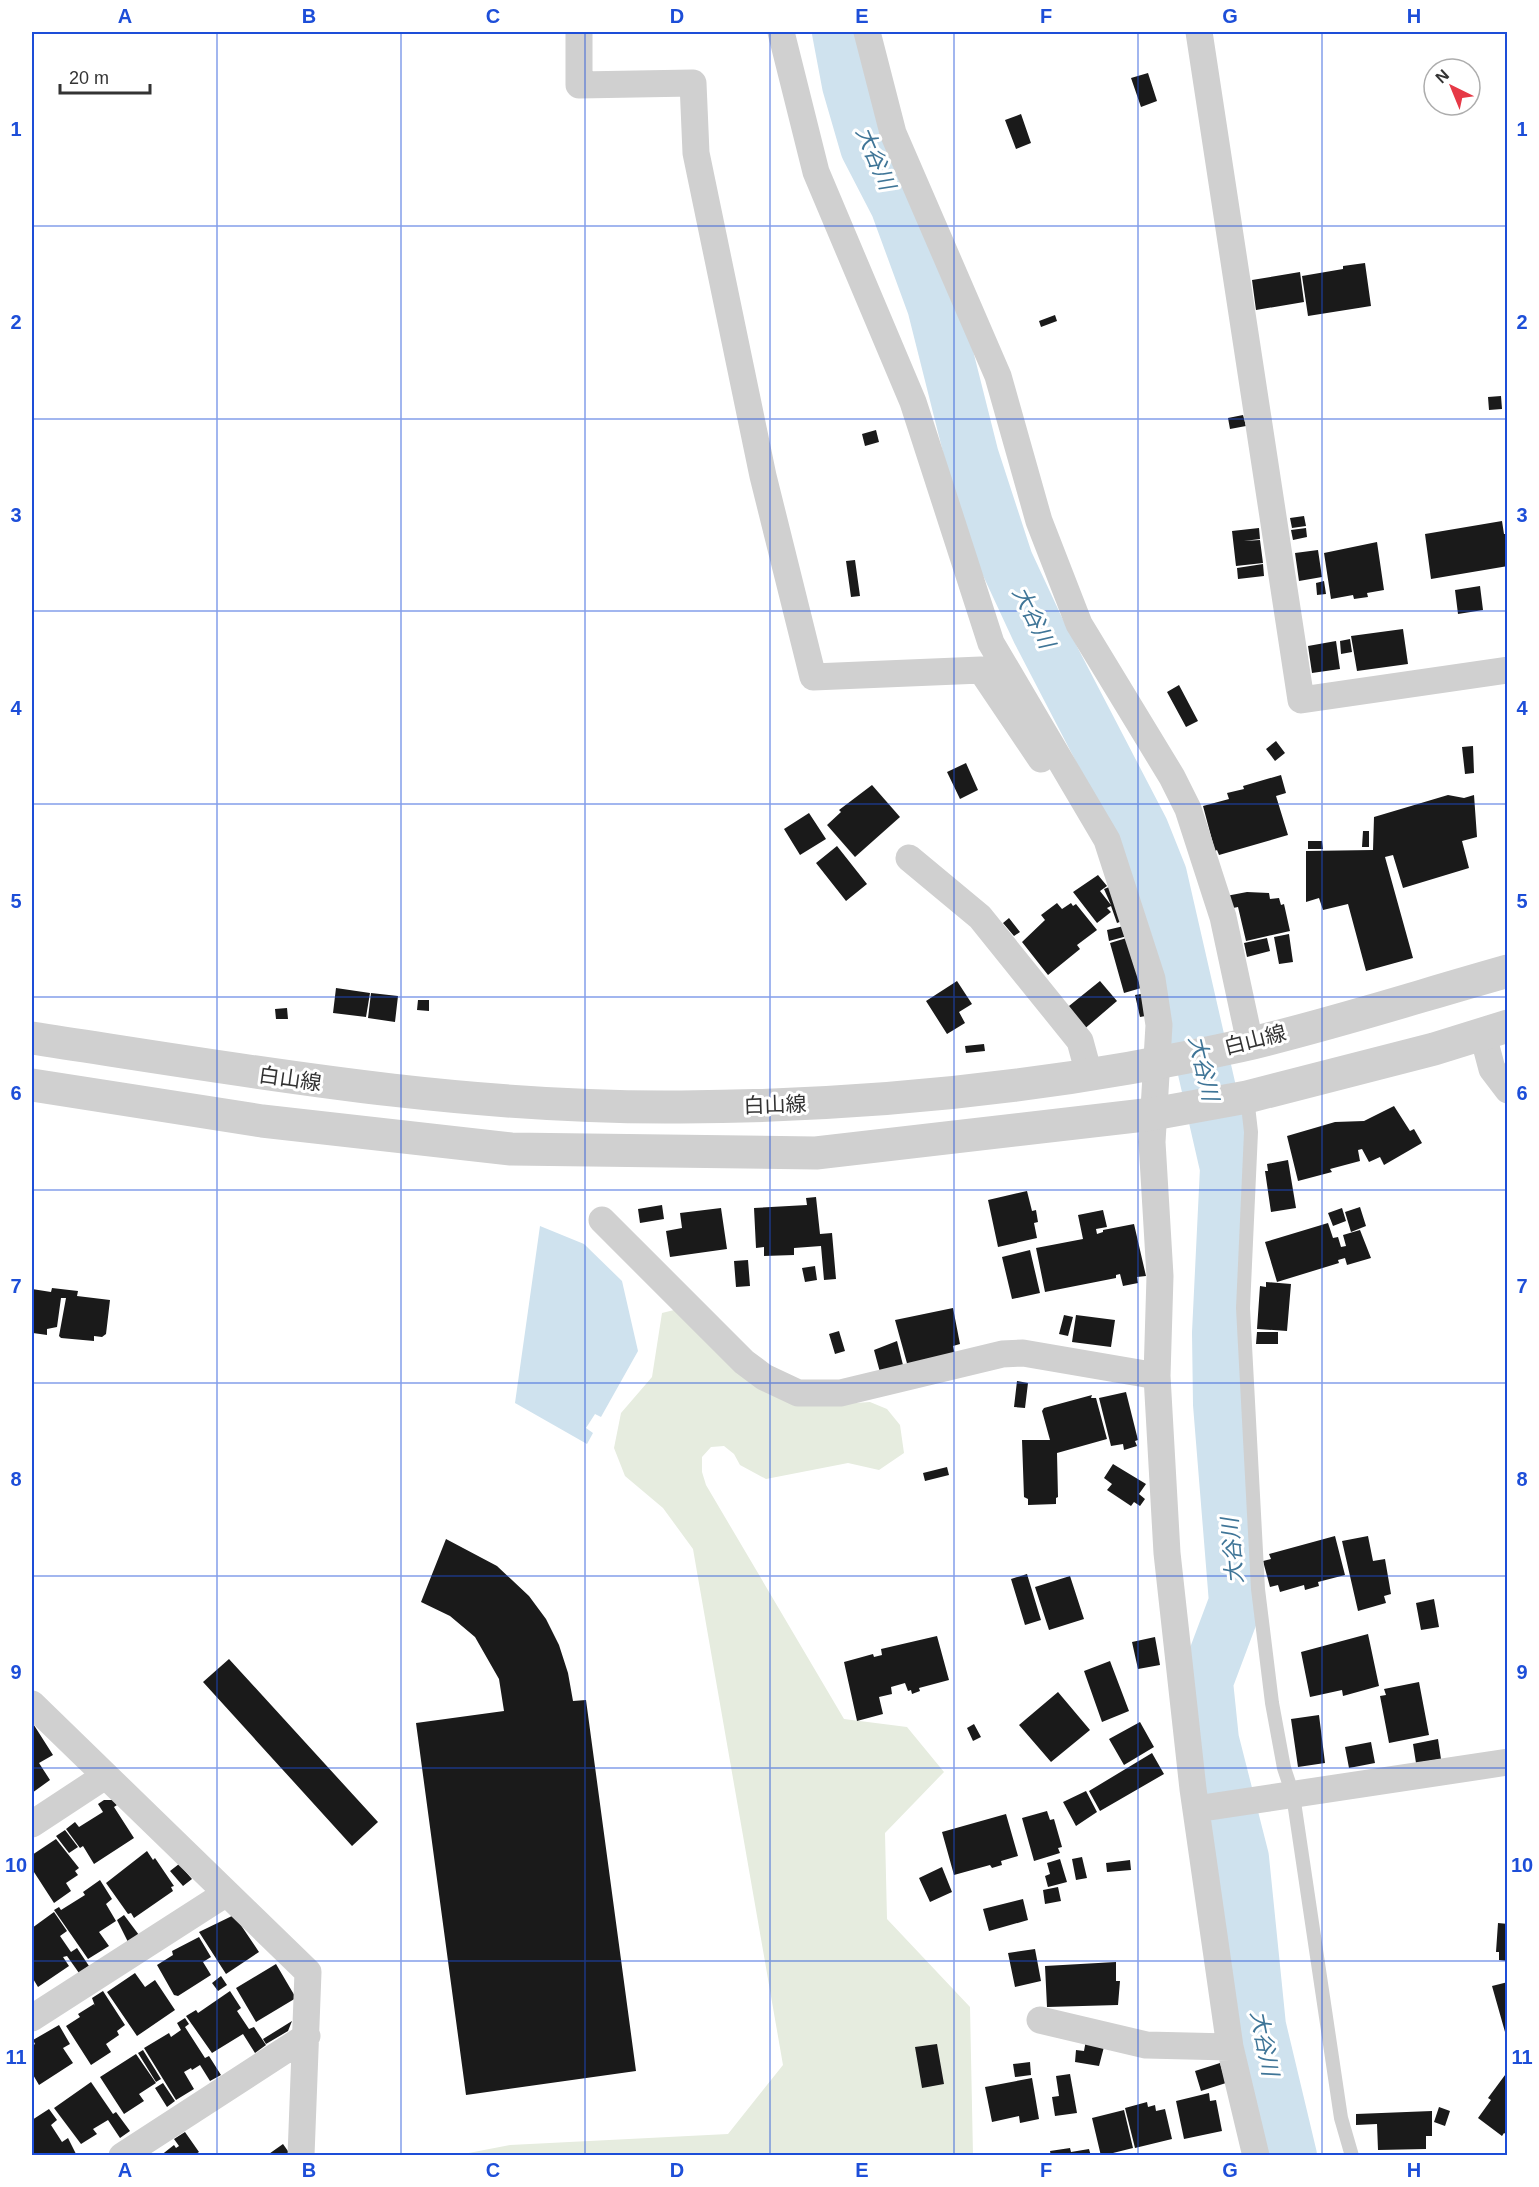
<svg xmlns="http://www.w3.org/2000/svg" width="1539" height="2187" font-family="Arial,'Noto Sans JP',sans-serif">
<rect width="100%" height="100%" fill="#fff"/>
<path fill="#e6ecdf" d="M678,1309L737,1365L841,1404L870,1402L887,1409L900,1425L904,1453L879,1470L848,1463L766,1479L740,1465L734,1454L724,1446L711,1447L702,1457V1472L706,1485L844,1719L907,1727L944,1772L885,1833L887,1919L970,2007L973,2155L453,2156L510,2145L728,2134L783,2065L693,1549L663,1508L625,1476L614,1448L621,1413L652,1377L662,1313Z"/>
<path fill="#cfe2ee" d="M540,1226L584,1244L622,1281L638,1351L601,1417L595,1414L586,1428L593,1433L587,1444L515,1403Z"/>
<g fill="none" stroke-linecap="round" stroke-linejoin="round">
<path stroke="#cfe2ee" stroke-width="54" d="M839,32L849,85L867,147L897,205L934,306L972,457L1006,561L1038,630L1142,830L1160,875L1227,1168L1219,1333L1220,1404L1236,1602L1206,1682L1212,1740L1242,1858L1259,2026L1290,2156"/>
</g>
<path fill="#1a1a1a" d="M1148,73L1157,101L1141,107L1131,78Z
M1021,114L1031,143L1016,149L1005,120Z
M1365,263L1371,306L1308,316L1302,276L1343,269V266Z
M1300,272L1304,302L1256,310L1252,280Z
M1055,315L1057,321L1041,327L1039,321Z
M1501,396L1502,409L1489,410L1488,397Z
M1243,415L1246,426L1230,429L1228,418Z
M876,430L879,442L865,446L862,434Z
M1304,516L1306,526L1292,528L1290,518Z
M1502,521L1504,534H1508V566L1431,579L1425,534Z
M1259,528L1260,539L1244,541L1260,540L1263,563L1236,566L1232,531Z
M1306,528L1307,537L1293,540L1291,530Z
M1377,542L1384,590L1367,593L1368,597L1354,599L1353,595L1331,599L1324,553Z
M1318,550L1322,577L1299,581L1295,553Z
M855,560L860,596L851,597L846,561Z
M1263,564L1264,576L1238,579L1237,568Z
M1324,581L1326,594L1317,595L1316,583Z
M1480,586L1483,610L1458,614L1455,590Z
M1403,629L1408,664L1357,671L1351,636Z
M1350,639L1352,652L1341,654L1340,641Z
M1336,641L1340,669L1312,673L1308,646Z
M1179,685L1198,721L1186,727L1167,692Z
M1276,741L1285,753L1275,761L1266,749Z
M1473,746L1474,773L1465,774L1462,747Z
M966,763L978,790L960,799L947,772Z
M1281,775L1286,793L1276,796L1288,835L1219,855L1217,850L1215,851L1203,806L1229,799L1227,793L1244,789L1243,786Z
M872,785L900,817L855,857L827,825L841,812L839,810Z
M1448,795L1464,798L1474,795L1477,837L1462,841L1469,868L1403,888L1393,855L1385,857L1413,958L1366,971L1348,904L1323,910L1319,898L1306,902V851L1373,850L1374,817Z
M809,813L826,839L800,855L784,829Z
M1363,831H1369V847H1362Z
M1308,841H1322L1323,849H1308Z
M837,846L867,884L846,901L816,863Z
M1098,875L1107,886L1100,891L1111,905L1104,889L1117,884L1130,918L1117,923L1111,906L1107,908L1111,912L1097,923L1073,892Z
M1247,892L1269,893L1270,899L1279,898L1281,905L1284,904L1290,931L1246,941L1238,907L1228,909L1226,896Z
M1057,903L1062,909L1071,903L1073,906L1076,904L1097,930L1077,945L1080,949L1048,975L1022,942L1045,920L1041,915Z
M1009,918L1020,932L1014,936L1003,923Z
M1128,925L1131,935L1109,941L1107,930Z
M1289,934L1293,962L1279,964L1274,937Z
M1133,936L1148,986L1124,993L1110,943Z
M1267,938L1270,951L1247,957L1244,943Z
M957,981L972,1004L959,1012L965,1023L947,1034L926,1001Z
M1100,981L1117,1001L1082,1031L1064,1010Z
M336,988L370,993L366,1017L333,1013Z
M371,993L398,996L395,1022L368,1018Z
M1146,993L1151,1015L1140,1017L1135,995Z
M418,1000H429V1011L417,1010Z
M287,1008L288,1019H276L275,1009Z
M984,1044L985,1051L966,1053L965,1046Z
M1394,1106L1410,1131L1414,1129L1422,1143L1384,1165L1380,1157L1369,1162L1362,1149L1358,1150L1360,1161L1330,1169L1332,1172L1298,1181L1287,1136L1335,1122L1364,1121Z
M1288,1160L1296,1208L1271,1212L1265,1171H1268L1267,1164Z
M1027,1191L1032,1211L1036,1210L1038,1222L1034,1223L1037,1238L998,1247L988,1200Z
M816,1197L820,1234L832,1233L836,1279L824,1280L821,1246L794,1248V1255L764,1256V1247L756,1248L754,1208L807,1205L806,1198Z
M662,1205L664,1219L640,1223L638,1209Z
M1360,1207L1366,1226L1351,1232L1345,1212Z
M721,1208L727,1249L670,1257L666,1231L682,1228L680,1213Z
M1342,1208L1346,1221L1333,1226L1328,1213Z
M1103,1210L1107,1227L1096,1229L1097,1234L1103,1232V1230L1134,1224L1146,1276L1137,1277L1138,1283L1123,1286L1120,1274L1116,1275V1278L1045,1292L1036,1248L1083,1239L1078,1215Z
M1328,1223L1333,1238L1338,1237L1341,1247L1346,1246L1343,1235L1360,1230L1371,1258L1347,1265L1345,1258L1338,1260L1339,1263L1277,1282L1265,1242Z
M1030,1250L1040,1293L1012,1299L1002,1257Z
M748,1260L750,1286L736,1287L734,1261Z
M815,1266L817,1280L805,1282L802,1268Z
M1266,1282L1291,1284L1287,1331L1257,1329L1260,1286L1266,1287Z
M52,1288L78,1291L77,1296L110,1300L106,1334L102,1337L94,1336V1341L61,1338L59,1336L66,1298H61L57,1327L47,1329V1335L33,1333L32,1289L51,1292Z
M953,1308L960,1344L953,1346L956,1359L908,1367L895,1320Z
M1064,1315L1073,1317L1068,1336L1059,1334Z
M1076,1315L1115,1320L1111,1347L1072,1342Z
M839,1331L845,1351L835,1354L829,1334Z
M1257,1332H1278V1344H1256Z
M897,1341L904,1369L881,1376L874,1350Z
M1017,1381L1028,1383L1025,1408L1014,1407Z
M1126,1392L1138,1440L1135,1441L1137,1446L1124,1450L1123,1444L1111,1446L1099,1398Z
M1092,1395L1091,1398H1096L1107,1439L1057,1453L1058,1497L1056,1498V1504L1028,1505V1499L1024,1497L1022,1440H1050L1042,1411L1044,1408Z
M1113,1464L1146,1484L1139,1494L1145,1499L1140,1506L1134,1502L1131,1506L1107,1490L1112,1484L1104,1478Z
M947,1467L949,1475L925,1481L923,1473Z
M1335,1536L1345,1575L1318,1582L1319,1586L1305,1590L1304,1585L1280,1592L1278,1585L1270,1587L1263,1561L1271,1559L1269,1554Z
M1368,1536L1373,1561L1385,1559L1391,1594L1384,1596L1386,1603L1358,1611L1342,1541Z
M446,1539L497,1566L529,1596L546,1619L559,1645L568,1673L573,1701L586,1700L636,2071L466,2095L416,1723L504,1711L499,1679L475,1637L450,1616L421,1602Z
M1027,1574L1041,1620L1025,1625L1011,1579Z
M1070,1576L1084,1619L1049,1630L1035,1587Z
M1434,1599L1439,1627L1421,1630L1416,1603Z
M1368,1634L1379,1686L1343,1696L1342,1690L1310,1697L1301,1652Z
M937,1636L949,1680L919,1688L920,1691L912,1694L911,1690L908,1691L905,1683L891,1687L892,1694L879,1697L883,1714L857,1721L844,1662L873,1654L874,1657L882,1655L881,1649Z
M1155,1637L1160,1665L1138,1669L1132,1642Z
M229,1659L378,1822L352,1846L203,1682Z
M1110,1661L1129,1711L1102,1722L1084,1671Z
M1419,1682L1429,1735L1389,1743L1380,1696L1386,1695L1384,1689Z
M1058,1692L1090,1730L1051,1762L1019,1725Z
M1319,1715L1325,1763L1298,1767L1291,1719Z
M32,1722L53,1755L39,1763L50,1780L32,1793Z
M1140,1722L1154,1747L1124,1765L1109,1739Z
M974,1724L981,1737L973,1741L967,1728Z
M1438,1739L1441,1759L1416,1763L1413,1744Z
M1371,1742L1375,1763L1349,1768L1345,1747Z
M1152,1753L1164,1774L1100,1811L1089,1791Z
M1086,1791L1097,1812L1076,1826L1063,1802Z
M104,1800H113L117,1805L114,1807L134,1838L94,1864L83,1846L80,1848L66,1829L75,1822L79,1827L103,1812L98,1804Z
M1047,1811L1050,1820L1054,1819L1062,1847L1058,1848L1060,1853L1034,1861L1022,1818Z
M1006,1814L1018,1856L1001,1861L1002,1865L992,1868L990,1865L954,1875L942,1832Z
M65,1830L78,1847L69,1853L56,1836Z
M56,1839L79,1868L75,1871L78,1875L66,1883L71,1891L54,1903L32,1869V1855Z
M147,1851L153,1860L155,1858L174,1886L171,1887L173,1891L134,1918L131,1913L128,1914L106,1883Z
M1082,1857L1087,1878L1076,1880L1072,1859Z
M1060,1859L1067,1882L1048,1887L1045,1876L1050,1874L1047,1863Z
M1130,1860L1131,1870L1107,1872L1106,1863Z
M179,1864L192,1879L183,1886L170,1871Z
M942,1867L952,1892L930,1902L919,1878Z
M100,1880L112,1899L106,1904L116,1921L99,1932L109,1946L88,1959L54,1910L59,1907L61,1910L85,1895L83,1892Z
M1058,1887L1061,1901L1045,1904L1043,1890Z
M1023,1899L1028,1920L989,1931L983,1909Z
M54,1912L67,1931L60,1936L71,1952L77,1948L89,1966L79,1973L67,1956L63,1957L69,1966L38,1987L32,1977V1928Z
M124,1915L139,1935L128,1942L117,1920Z
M234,1915L259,1952L226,1974L199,1932Z
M1498,1923L1508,1924V1961L1499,1960V1952H1496Z
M199,1937L211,1957L203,1962L211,1975L178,1996L174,1995L157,1965L173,1955L172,1951Z
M1035,1949L1041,1981L1015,1987L1008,1953Z
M1116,1962V1981H1120L1118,2005L1047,2007L1045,1966Z
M276,1964L296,1998L256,2022L236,1988Z
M135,1973L145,1987L155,1980L175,2010L137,2036L107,1992Z
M221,1976L227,1985L218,1991L212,1983Z
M1508,1982V2039H1507L1492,1986Z
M103,1991L125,2025L117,2031L119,2035L106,2044L111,2052L91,2065L66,2026L80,2017L78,2014L94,2004L95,2006L92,1998Z
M230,1991L241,2008L237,2011L249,2029L254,2027L266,2045L255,2053L243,2034L212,2053L186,2016L196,2010L198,2013Z
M185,2018L189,2024L185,2027L205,2058L209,2056L221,2075L210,2081L200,2065L192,2070L191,2068L184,2072L194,2089L176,2100L144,2048L169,2033L171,2037L181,2030L177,2023Z
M292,2021L288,2031L266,2044L263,2039Z
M59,2025L70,2044L63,2048L73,2063L39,2085L32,2073V2046L35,2044L33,2040Z
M1086,2040L1105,2043L1099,2066L1075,2062L1076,2050L1084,2051Z
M937,2044L944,2084L922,2088L915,2047Z
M143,2050L161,2079L156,2082L138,2053Z
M136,2054L156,2083L139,2094L144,2101L124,2114L100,2077Z
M1030,2062L1031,2075L1015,2077L1013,2064Z
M1220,2063L1226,2083L1201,2091L1195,2071Z
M1508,2071V2135L1504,2133L1502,2136L1478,2118L1491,2100L1488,2098Z
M1070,2074L1077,2113L1055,2116L1052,2097L1059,2096L1056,2076Z
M1032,2078L1039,2119L1020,2123L1019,2116L992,2122L985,2087Z
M91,2082L113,2114L116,2112L130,2131L120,2138L108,2120L93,2129L97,2134L81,2144L54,2108Z
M163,2083L175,2101L167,2107L155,2088Z
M1209,2093L1210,2101L1216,2100L1222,2131L1184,2139L1176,2101Z
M1147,2102L1148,2107L1155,2105L1156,2111L1165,2109L1172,2139L1135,2148L1125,2108Z
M1439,2107L1450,2111L1445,2126L1434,2122Z
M49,2109L57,2120L51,2125L62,2142L68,2138L77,2156H32V2120Z
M1124,2110L1133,2148L1101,2156L1092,2118Z
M1432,2111V2136H1426V2149L1378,2150L1377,2124L1356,2125V2114Z
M185,2132L199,2152L193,2156H160L174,2145L176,2148L179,2146L174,2139Z
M283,2144L290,2154L288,2156H266Z
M1070,2148L1071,2152L1089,2149L1091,2156H1051L1050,2151Z"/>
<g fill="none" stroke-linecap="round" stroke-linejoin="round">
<path stroke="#d0d0d0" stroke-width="14" d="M1247,1097L1251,1132L1243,1308L1258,1589L1272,1703L1284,1768L1293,1795L1341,2118L1352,2156"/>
<path stroke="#d0d0d0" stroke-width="27" d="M579,32V85L693,83L696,153L763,476L813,677L981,670L1041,759
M781,32L816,172L913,402L991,643L1107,840L1152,979L1159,1025L1152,1142L1160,1276L1157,1376L1167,1553L1193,1789L1230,2047L1256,2156
M867,32L893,133L998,376L1039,521L1079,624L1172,777L1188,809L1223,917L1250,1043
M1199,32L1301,700L1508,670
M909,858L980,917L1080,1041L1089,1074
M1483,1035L1492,1069L1508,1090
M602,1220L744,1362L764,1377L798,1393H840L1002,1354L1023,1353L1157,1376
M32,1704L308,1972L301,2156
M1196,1809L1508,1762
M32,1824L105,1776
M32,2018L225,1894
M1040,2020L1146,2045L1230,2047
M122,2156L307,2036"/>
<path stroke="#d0d0d0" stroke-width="33" d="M32,1038C248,1071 461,1109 681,1107C868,1106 1057,1087 1240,1046C1330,1025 1419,996 1508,971
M32,1085L262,1121L511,1149L816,1153L1153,1114L1247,1097L1434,1049L1508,1026"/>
</g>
<path fill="none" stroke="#1d4ed8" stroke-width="1.5" stroke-opacity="0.55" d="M217,32V2156M401,32V2156M585,32V2156M770,32V2156M954,32V2156M1138,32V2156M1322,32V2156M32,226H1508M32,419H1508M32,611H1508M32,804H1508M32,997H1508M32,1190H1508M32,1383H1508M32,1576H1508M32,1768H1508M32,1961H1508"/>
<g text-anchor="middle" stroke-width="6" stroke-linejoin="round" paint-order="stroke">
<g font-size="21" fill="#333" stroke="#fff">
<text transform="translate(1255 1040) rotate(-14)" y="7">白山線</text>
<text transform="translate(290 1079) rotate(8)" y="7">白山線</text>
<text transform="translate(775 1105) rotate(-2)" y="7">白山線</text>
</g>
<g font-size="22" font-style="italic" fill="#3f7597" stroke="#fff">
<text transform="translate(876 158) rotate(67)" y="8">大谷川</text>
<text transform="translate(1034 617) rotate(63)" y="8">大谷川</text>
<text transform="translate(1204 1068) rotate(77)" y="8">大谷川</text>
<text transform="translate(1232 1551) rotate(-95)" y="8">大谷川</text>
<text transform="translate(1265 2043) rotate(79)" y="8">大谷川</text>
</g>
</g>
<rect width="1539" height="2187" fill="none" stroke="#ffffff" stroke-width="66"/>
<g transform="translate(1452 87) rotate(317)"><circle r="28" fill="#ffffff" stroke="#adadad" stroke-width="1.5"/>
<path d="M0-4.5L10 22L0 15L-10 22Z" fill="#e63946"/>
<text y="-9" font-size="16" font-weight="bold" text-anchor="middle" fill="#333333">N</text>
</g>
<path d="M60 84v9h90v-9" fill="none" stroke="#333333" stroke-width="3"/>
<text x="69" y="84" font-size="18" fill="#333333" stroke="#ffffff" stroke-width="4.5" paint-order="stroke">20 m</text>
<rect x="33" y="33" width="1473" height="2121" fill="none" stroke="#1d4ed8" stroke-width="2"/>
<g font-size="20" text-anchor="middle" font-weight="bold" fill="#1d4ed8">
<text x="125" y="23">A</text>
<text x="309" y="23">B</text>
<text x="493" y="23">C</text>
<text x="677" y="23">D</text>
<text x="862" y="23">E</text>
<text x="1046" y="23">F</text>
<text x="1230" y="23">G</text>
<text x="1414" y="23">H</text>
<text x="16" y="136">1</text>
<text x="1522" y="136">1</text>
<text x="16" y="329">2</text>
<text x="1522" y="329">2</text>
<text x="16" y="522">3</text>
<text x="1522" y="522">3</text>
<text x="16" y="715">4</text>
<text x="1522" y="715">4</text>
<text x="16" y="908">5</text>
<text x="1522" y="908">5</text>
<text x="16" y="1100">6</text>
<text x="1522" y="1100">6</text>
<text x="16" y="1293">7</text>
<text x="1522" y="1293">7</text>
<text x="16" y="1486">8</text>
<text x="1522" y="1486">8</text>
<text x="16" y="1679">9</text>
<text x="1522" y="1679">9</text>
<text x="16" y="1872">10</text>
<text x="1522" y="1872">10</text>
<text x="16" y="2064">11</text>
<text x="1522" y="2064">11</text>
<text x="125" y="2177">A</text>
<text x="309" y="2177">B</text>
<text x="493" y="2177">C</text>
<text x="677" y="2177">D</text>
<text x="862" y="2177">E</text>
<text x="1046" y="2177">F</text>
<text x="1230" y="2177">G</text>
<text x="1414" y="2177">H</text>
</g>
</svg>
